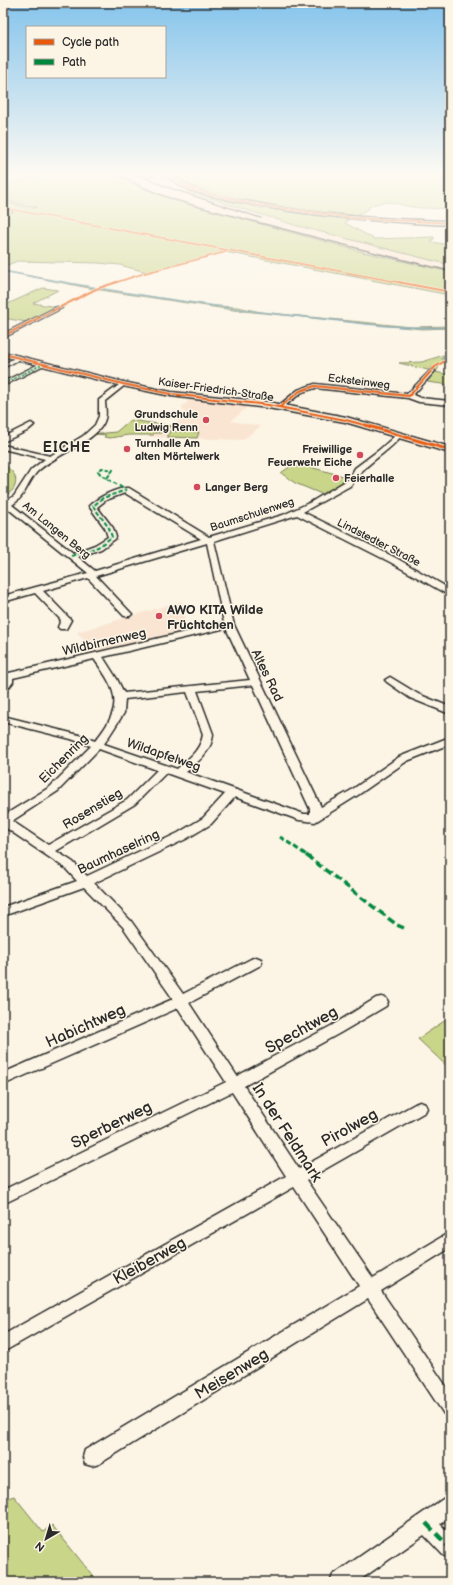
<svg xmlns="http://www.w3.org/2000/svg" width="453" height="1585" font-family="'Balsamiq Sans',sans-serif">
<rect width="100%" height="100%" fill="#fcf5e5"/>
<filter id="ink" filterUnits="userSpaceOnUse"><feTurbulence type="fractalNoise" baseFrequency=".025" numOctaves="2"/><feDisplacementMap in="SourceGraphic" scale="8" xChannelSelector="R" yChannelSelector="G"/><feConvolveMatrix kernelMatrix="1 2 1 2 8 2 1 2 1" color-interpolation-filters="sRGB"/></filter>
<g filter="url(#ink)">
<path fill="#fae5d2" d="M3,173L38,178L28,180L299,234L176,201L147,190L113,173H169L191,188L187,191L294,225L450,265V272L313,238L251,248L3,202V186L18,182L3,185Z
M189,400L250,405L231,421L261,426L243,440L151,437L154,433H161L182,419L185,411H183L182,407Z
M182,601L186,630L94,652L77,632Z"/>
<path fill="#c9d588" stroke="#7a805a" d="M7,173H113L147,190L176,201L367,253L450,272V295L225,252L146,272L120,265L98,263L17,261L3,267V215L14,212L3,209V202L33,208L37,207L3,200V185L36,178Z
M169,173H450V209C438,208 424,209 412,207C395,204 385,198 369,207V209L351,217L345,223L374,239L434,237V239L430,241L431,242L450,245V265L294,225L187,191L191,188Z
M3,271L100,289L214,306L238,307L260,312L412,327L450,326V328L422,329L233,310L94,289Z
M43,288L58,290L33,303L56,307L27,322L3,318V306Z
M450,353V359L440,365L436,372L399,363L422,362Z
M435,372L450,375V385L427,382Z
M130,420L172,426L161,433H154L153,435H128L110,438L104,437L106,435L96,434L116,432Z
M170,431L199,432L197,438L167,437Z
M295,463L347,477L342,481L343,483L324,495L295,483L281,473Z
M3,466H6C9,469 13,472 15,476C18,485 12,495 3,495Z
M450,1017V1069L418,1039Z
M14,1496L43,1532L52,1525L98,1582H3V1500Z"/>
<g fill="none" stroke-linecap="round" stroke-linejoin="round">
<path stroke="#6895a2" stroke-width="1.5" d="M3,271C103,290 204,306 305,317C353,322 401,330 450,327
M442,359L450,355"/>
<g stroke="#2b2b2b" stroke-width="3">
<path id="minor" d="M147,173H151L153,175L150,176Z
M57,307L62,308L3,338V334Z
M17,357L22,358L3,368V364Z
M41,363L46,364L3,386V382Z
M432,369L435,371L434,372L413,395L420,398L450,401V405L419,402L408,398L315,388L302,392L282,408L277,407L298,390L315,384L407,394Z
M123,382L126,384L125,385L105,401C105,407 107,413 105,419C99,442 52,455 36,473C27,484 25,497 12,505L73,553L95,545L108,537L105,528L89,506C97,498 117,487 129,488L209,537L283,515L311,502L349,479L355,468L379,450L397,434L402,435C390,450 375,458 362,471C357,475 355,481 350,486L303,512L396,558L450,589V596L390,562L297,515L214,541L234,625L321,807L350,791L399,757L450,737V744L407,761L358,795L315,822L299,820L235,797L211,824L186,839L94,883L131,921L183,994L251,959L256,957L261,959L262,962L261,965L189,1003L237,1076L331,1026L376,998L381,997L386,998L388,1002L386,1006L340,1033L244,1086L299,1169L415,1104L420,1102L425,1104L427,1108L425,1112L306,1180L373,1278L450,1232V1248L381,1291L450,1392V1417L444,1414L368,1299L99,1464L92,1466L85,1464L83,1457L85,1450L359,1286L294,1187L3,1352V1335L286,1176L232,1092L3,1204V1190L226,1082L178,1008L3,1085V1073L173,999L123,927L84,887L3,916V907L77,881L65,868L3,826V816L50,787L91,746L71,739L3,722V716L79,735L95,741C123,707 119,693 94,659L13,678V682L6,691L3,692V670L9,673L224,623L207,543L96,576L130,612L132,614L130,616H124L88,578L43,591L71,620L66,629H60L58,627L61,620L35,593L3,602V596L88,573L6,507L3,508V503L14,496L31,470L45,459L3,449V445L50,456L83,436L95,425L99,416V400ZM125,493L201,539L95,571L78,557L101,549L115,539L116,537L113,528L97,507L106,500ZM226,628L250,680L124,693L117,679L103,657ZM253,685L310,809V814H304L186,772C198,762 212,751 213,734L197,691ZM187,692L203,734C201,750 188,759 177,769L104,744L124,713L125,699ZM99,749L157,770L127,800L48,845L12,821L58,791ZM166,773L225,794L203,818L178,833L87,876L73,862L56,851L135,804Z
M31,423L34,425L27,431L3,442V437Z
M390,677L418,694L450,707V714L410,698L387,682L385,680Z
M450,1497V1517L440,1524L450,1534V1558L443,1555L424,1535L357,1582H330L333,1575L443,1499Z"/>
</g>
<g stroke="#2b2b2b" stroke-width="3">
<path id="tertiary" d="M161,173C170,172 178,180 186,184C205,195 234,199 256,203C320,216 385,219 450,221V225C363,221 278,214 193,191L183,187Z
M3,352L123,382L171,392L268,402L346,417L450,447V453L345,422L268,408L171,396L123,386L3,356Z"/>
</g>
<use href="#minor" fill="#fcf5e5" fill-rule="evenodd"/>
<use href="#tertiary" fill="#fcf5e5" fill-rule="evenodd"/>
<path stroke="#2b2b2b" stroke-width="1.5" d="M116,173C158,199 205,208 253,221C318,238 384,256 450,271
M134,173L167,187L261,218"/>
<path stroke="#00873e" stroke-width="1.5" stroke-dasharray="2.5 1.5" stroke-linecap="butt" d="M3,384L43,364"/>
<path stroke="#00873e" stroke-width="2" stroke-dasharray="4.5 2" stroke-linecap="butt" d="M107,478L113,470L102,468L98,471L101,475L126,490
M71,556L98,547L112,537L109,528L93,506L103,498L126,490"/>
<path stroke="#00873e" stroke-width="3" stroke-dasharray="5.5 3" stroke-linecap="butt" d="M280,837L308,856"/>
<path stroke="#00873e" stroke-width="3.5" stroke-dasharray="8 3.5" stroke-linecap="butt" d="M306,855L397,925L404,928"/>
<path stroke="#00873e" stroke-width="4.5" stroke-dasharray="10 4.5" stroke-linecap="butt" d="M426,1523L450,1548"/>
<g stroke="#fcf5e5" stroke-width="2.5">
<path id="cycleway-far2" d="M164,173L185,186L195,190L257,205L354,218L450,223
M3,208L403,283
M114,283L145,273L226,252"/>
</g>
<g stroke="#fcf5e5" stroke-width="3.5">
<path id="cycleway-far1" d="M398,282L450,292
M3,336L96,289L117,282
M3,354L123,384L171,394L268,405L346,420L368,426
M280,407L300,391L315,386L409,396L435,367L450,358"/>
</g>
<g stroke="#fcf5e5" stroke-width="5">
<path id="cycleway" d="M365,425L450,450"/>
</g>
<use href="#cycleway-far2" stroke="#e8590c" stroke-width="1.5"/>
<use href="#cycleway-far1" stroke="#e8590c" stroke-width="2"/>
<use href="#cycleway" stroke="#e8590c" stroke-width="3"/>
</g>
</g>
<linearGradient id="sky" x2="0" y2="1"><stop stop-color="#85c4ec"/><stop offset="0.44" stop-color="#fefaf3"/><stop offset="1" stop-color="#fefaf3" stop-opacity="0"/></linearGradient>
<rect width="453" height="395" fill="url(#sky)"/>
<g fill="#d1495b" stroke="#fcf5e5" stroke-width="1.5">
<circle cx="206" cy="420" r="4"/>
<circle cx="127" cy="449" r="4"/>
<circle cx="360" cy="455" r="4"/>
<circle cx="336" cy="478" r="4"/>
<circle cx="197" cy="487" r="4"/>
<circle cx="159" cy="616" r="4"/>
</g>
<g text-anchor="middle" stroke-width="3" stroke-linejoin="round" paint-order="stroke">
<g font-size="11" fill="#2b2b2b" stroke="#fcf5e5">
<text transform="translate(359 381) rotate(7)" y="4">Ecksteinweg</text>
<text transform="translate(216 389) rotate(8)" y="4">Kaiser-Friedrich-Straße</text>
<text transform="translate(252 514) rotate(-18)" y="4">Baumschulenweg</text>
<text transform="translate(57 530) rotate(39)" y="4">Am Langen Berg</text>
<text transform="translate(379 542) rotate(27)" y="4">Lindstedter Straße</text>
</g>
<g font-size="11" font-weight="bold" fill="#2b2b2b" stroke="#fcf5e5" text-anchor="start">
<text x="198" y="418" text-anchor="end">Grundschule<tspan x="198" dy="13">Ludwig Renn</tspan></text>
<text x="135" y="447">Turnhalle Am<tspan x="135" dy="13">alten Mörtelwerk</tspan></text>
<text x="352" y="453" text-anchor="end">Freiwillige<tspan x="352" dy="13">Feuerwehr Eiche</tspan></text>
<text x="344" y="482">Feierhalle</text>
<text x="205" y="491">Langer Berg</text>
</g>
<g font-size="13" font-weight="bold" fill="#2b2b2b" stroke="#fcf5e5" text-anchor="start">
<text x="167" y="614">AWO KITA Wilde<tspan x="167" dy="15">Früchtchen</tspan></text>
</g>
<g font-size="13" fill="#2b2b2b" stroke="#fcf5e5">
<text transform="translate(104 641) rotate(-13)" y="5">Wildbirnenweg</text>
<text transform="translate(268 675) rotate(64)" y="5">Altes Rad</text>
<text transform="translate(164 754) rotate(19)" y="5">Wildapfelweg</text>
<text transform="translate(63 758) rotate(-45)" y="5">Eichenring</text>
<text transform="translate(92 808) rotate(-31)" y="5">Rosenstieg</text>
<text transform="translate(118 851) rotate(-25)" y="5">Baumhaselring</text>
</g>
<g font-size="14" font-weight="bold" letter-spacing="1" fill="#2b2b2b" stroke="#fcf5e5">
<text x="67" y="452">EICHE</text>
</g>
<g font-size="16" fill="#2b2b2b" stroke="#fcf5e5">
<text transform="translate(85 1025) rotate(-24)" y="6">Habichtweg</text>
<text transform="translate(301 1029) rotate(-29)" y="6">Spechtweg</text>
<text transform="translate(111 1124) rotate(-26)" y="6">Sperberweg</text>
<text transform="translate(349 1127) rotate(-29)" y="6">Pirolweg</text>
<text transform="translate(288 1132) rotate(57)" y="6">In der Feldmark</text>
<text transform="translate(149 1260) rotate(-29)" y="6">Kleiberweg</text>
<text transform="translate(231 1373) rotate(-31)" y="6">Meisenweg</text>
</g>
</g>
<rect width="453" height="1585" fill="none" stroke="#fcf5e5" stroke-width="16"/>
<rect x="8" y="8" width="437" height="1569" fill="none" stroke="#2b2b2b" stroke-width="1.5" filter="url(#ink)"/>
<rect x="26" y="26" width="140" height="52" fill="#fcf5e5" stroke="#a8a49b"/>
<rect x="34" y="39" width="20" height="6" fill="#e8590c" stroke="#a8a49b"/>
<text x="62" y="46" font-size="12" fill="#2b2b2b">Cycle path</text>
<rect x="34" y="59" width="20" height="6" fill="#00873e" stroke="#a8a49b"/>
<text x="62" y="66" font-size="12" fill="#2b2b2b">Path</text>
<g transform="translate(46 1539) rotate(218)" stroke="#fcf5e5" stroke-width="3" paint-order="stroke">
<path d="M0-3L7 15L0 10L-7 15Z" fill="#2b2b2b"/>
<text y="-6" font-size="11" font-weight="bold" text-anchor="middle" fill="#2b2b2b">N</text>
</g>
</svg>
